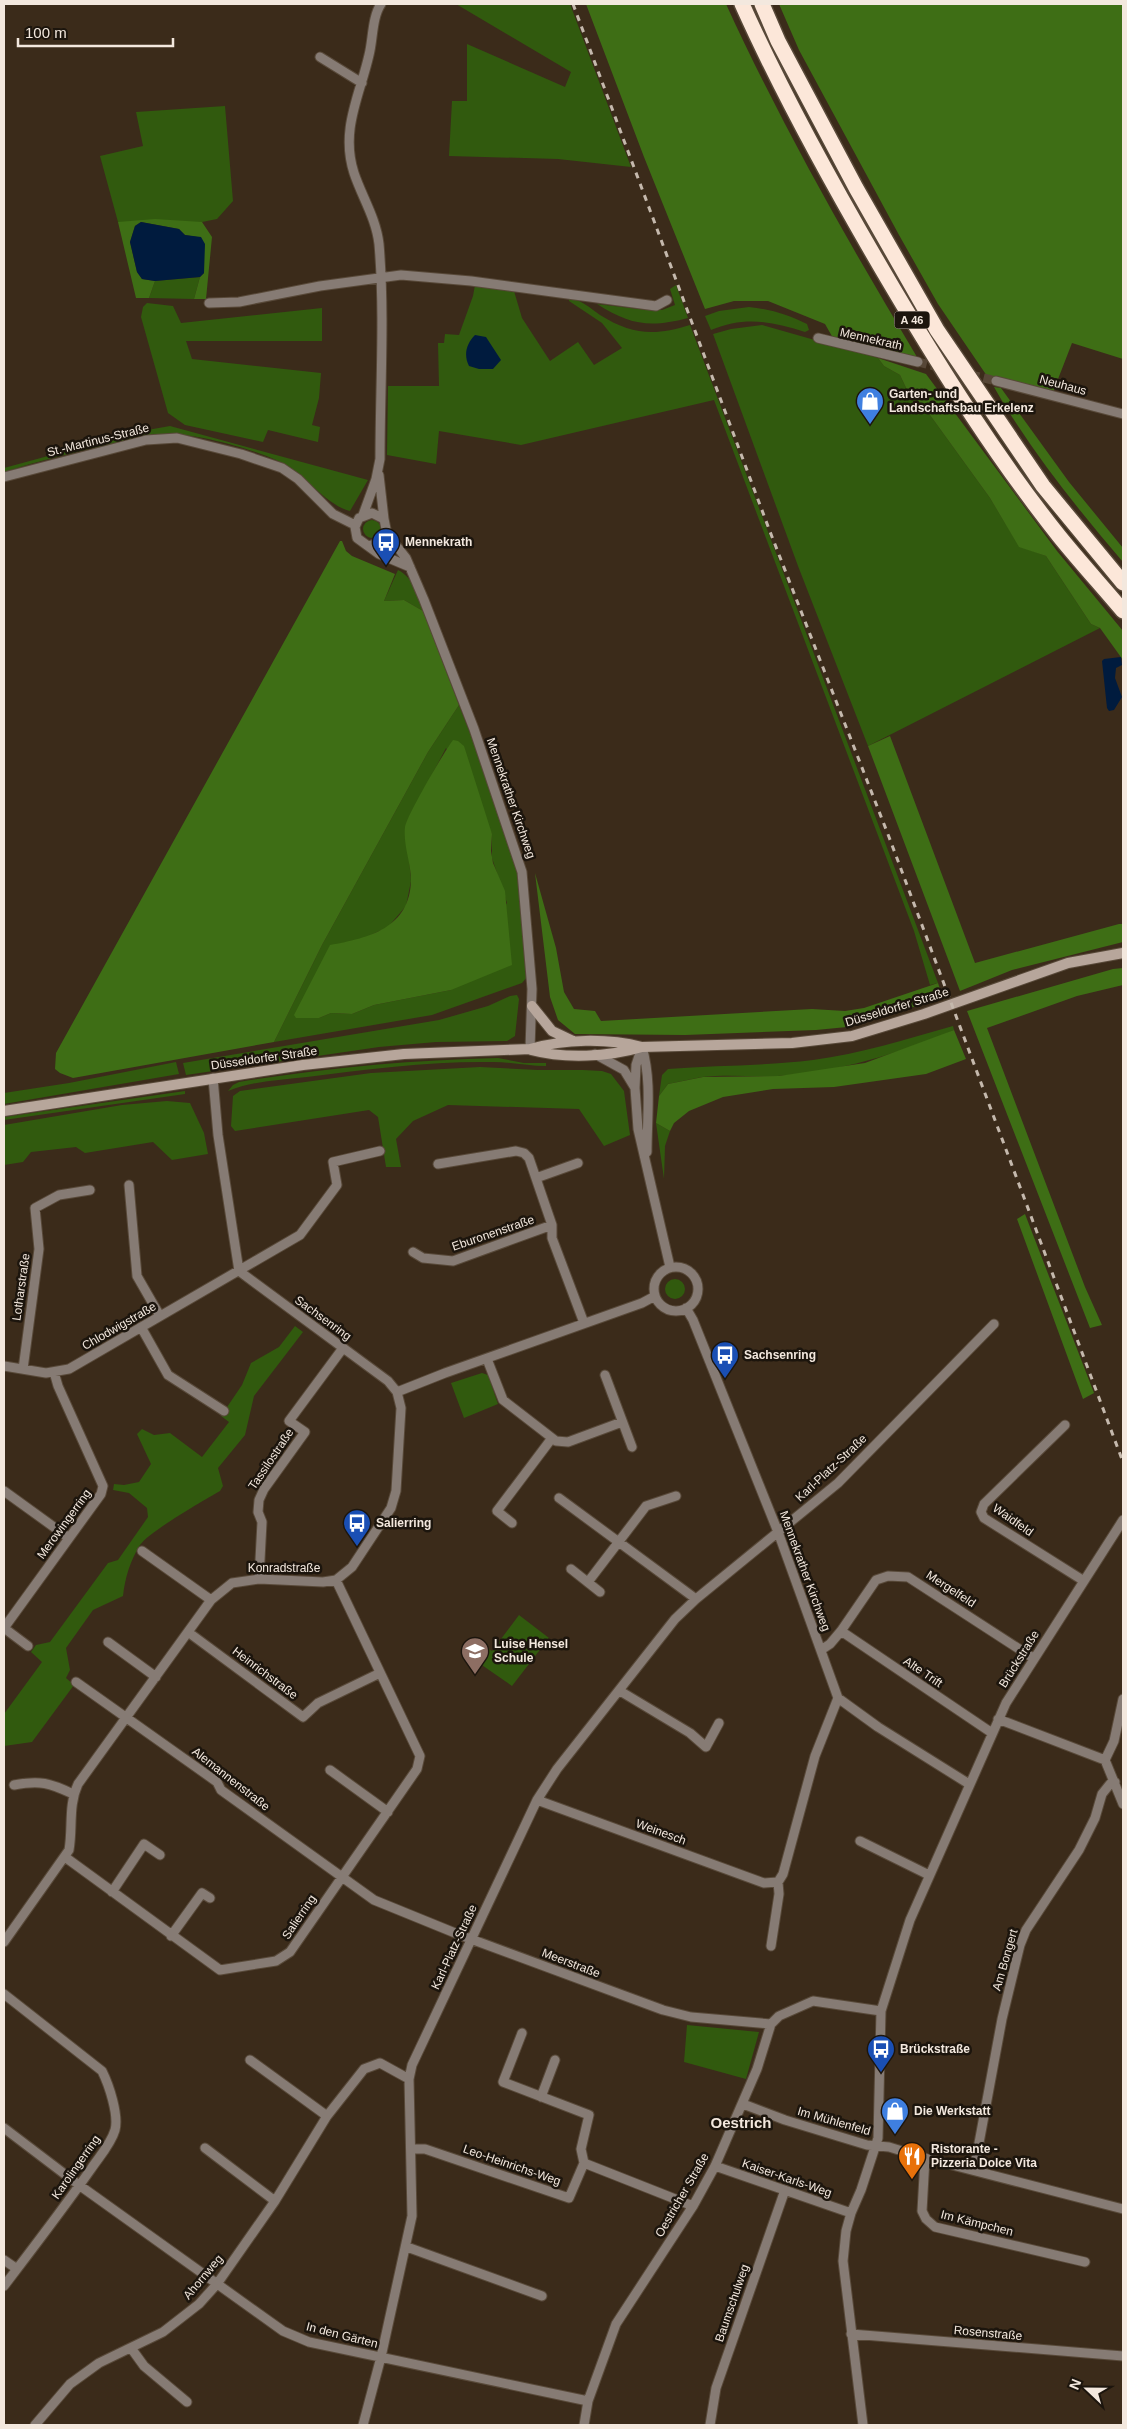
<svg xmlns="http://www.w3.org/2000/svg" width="1127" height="2429" font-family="Arial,sans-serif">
<rect width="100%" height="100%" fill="#3b2b1a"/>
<path fill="#315a0e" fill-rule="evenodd" d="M456,4H570L631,167L558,159L449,156L452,101H467V44L565,87L571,72Z
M225,106L233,201L217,219L202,222H118L100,156L143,146L136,112Z
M200,277L194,299L149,298L155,281Z
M475,285L514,291L522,318L550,361L578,342L594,365L622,348L602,323L569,301V298C582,300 590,308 600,315C632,335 655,336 690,325L938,983L930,985L914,931L714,400L521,445L439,431L436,464L387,455L388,386H439L438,343H444L445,334L459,335L473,296Z
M676,285L688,318C650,328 630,325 597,304L647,310H662L675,305L670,289Z
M147,303L173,306L181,323L322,308V341H186L192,359L321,373L319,398L312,425L320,427L318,442L268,430L263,442L185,425L168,413L141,317L143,307Z
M749,307C770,309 789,315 807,324L809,330L805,332C772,321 744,316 711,330L705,316L719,311Z
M762,325L878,358L884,366L900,375L909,394L922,404L990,498L1019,546L1046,556L1091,624L1100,628L868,746L798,566L713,334L731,329Z
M170,426L368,480L350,511C327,506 303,472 276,460C250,448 194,433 166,434C147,435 129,440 110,444C74,452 39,461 4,472V468L136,432Z
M363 529a9 9 0 1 1 18 0a9 9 0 1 1-18 0Z
M398,570C414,578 417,595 423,611L404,600L384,601Z
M459,705C477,753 501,801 513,851C523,892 524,935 527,977L522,983L432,1015L274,1042L322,945L428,752ZM446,748L492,834V858L507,903L451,990L374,1005L352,1014L331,1013L319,1018H296L330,946L362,939L388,927L406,906L411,881L406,824Z
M517,995L519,999L515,1036L507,1041L436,1042L379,1047L186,1075L183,1063L439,1020L488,1006L510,996Z
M953,1026L954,1030C898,1054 838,1072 778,1076C753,1077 727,1074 702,1077C691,1079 679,1082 668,1084L659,1096L662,1075L668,1069C716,1065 764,1066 813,1060C860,1054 906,1039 953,1026Z
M498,1058L524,1063H546V1066C528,1066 511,1062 493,1062C431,1061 369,1069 307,1077C281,1080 252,1081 228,1091L233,1085L239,1082C325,1068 411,1060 498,1058Z
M176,1062L179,1074L4,1104V1093L69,1083Z
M480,1067L538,1070H583L602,1071L611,1074L624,1091L630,1135L604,1146L579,1109L448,1105L413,1121L396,1139L401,1167H386L378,1117L369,1110L235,1131L231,1126L233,1096L240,1091L371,1073Z
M185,1091V1094L4,1120V1117Z
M167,1101L190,1103L204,1133L208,1154L172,1160L153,1142L85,1153L76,1147L31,1152L23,1162L4,1165V1125L122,1105Z
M656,1123L670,1131L665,1146L664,1179Z
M665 1289a10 10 0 1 1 20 0a10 10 0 1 1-20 0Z
M295,1326L303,1332L254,1396L245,1435L218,1468L223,1486L220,1491C203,1501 150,1531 140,1545C130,1561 125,1578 123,1596L93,1610L66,1648L70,1670L66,1678L74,1685L32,1742L4,1746V1714L42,1662L31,1652L36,1645L50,1642L108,1563L118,1560L148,1517L147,1508L129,1493L113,1490L114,1484L124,1485L139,1482L151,1464L137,1434L142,1429L154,1435L170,1433L202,1457L229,1422L221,1416L242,1385L251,1363L279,1347Z
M482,1373L488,1375L498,1404L464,1418L451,1383Z
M519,1615L549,1638L512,1686L476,1661L486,1647L492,1651Z
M687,2025L759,2032L746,2079L684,2062Z"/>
<path fill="#3e6e15" d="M586,4H726C782,126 848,242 917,357L896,354L833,338L825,324L768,301H734L705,309L644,157Z
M779,4H1123V359L1072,343L1053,392L987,376L938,304L899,235L799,50Z
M155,219L202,222L212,237L206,299H194L200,277L204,273L197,237L185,235L179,229L141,222L135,226L130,242L137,272L142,279L155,281L149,298H136L118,222Z
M878,358L926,374L1057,551L1123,631V660L1100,628L1091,624L1046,556L1019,547L990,498L922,404L909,394L900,375L884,366Z
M994,387L1001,388L1069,482L1123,548V562C1076,507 1030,450 994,387Z
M340,541H342L346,551L352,556L395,574L384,601L404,600L423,611L459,705L428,752L322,945L274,1042L73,1078L60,1073L55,1069L56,1053Z
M890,736L975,963L1119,924H1123V942L1012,970L960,991L868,746Z
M453,740L458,741L464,746L492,834L491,851L493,863L505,891L512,965L451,990L374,1005L352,1014L331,1013L319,1018H296L294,1015L330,945C369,938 410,928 411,880C411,863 403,845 405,827C407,815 444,752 453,740Z
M535,873L556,948L564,992L574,1009L595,1011L601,1021L812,1009L845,1011L864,1008L938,983L943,998L847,1027L816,1030L685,1035L575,1034L558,1020L550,997Z
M1123,968V985L1077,996L987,1028L1085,1287L1102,1325L1090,1328L967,1011L1113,969Z
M954,1030L966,1059L926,1074L834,1087L773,1089L723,1097L689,1111L674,1123L670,1131L656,1123L659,1096L668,1084L703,1077L779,1076L865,1063Z
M1025,1214L1094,1393L1083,1399L1017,1219Z"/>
<path fill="#001b3e" d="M141,222L179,229L185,235L201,237L205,244L204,273L200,277L155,281L142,279L137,272L130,242L135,226Z
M475,335L486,337L501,360L493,369H479L469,366C463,354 467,343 475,335Z
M1121,657L1122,665L1116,668L1115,678L1122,697L1114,710L1109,711L1107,708L1102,661L1104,659Z"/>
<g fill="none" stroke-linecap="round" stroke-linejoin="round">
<path stroke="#574737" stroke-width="9" stroke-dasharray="9 4.5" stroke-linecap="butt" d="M918,362L996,381"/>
<g stroke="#584939" stroke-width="11">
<path id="street" d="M320,57L362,83
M209,303L239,302L320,286L401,275L471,281L656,306L667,300
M818,338L918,362
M996,381L1123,414
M379,475L384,519
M4,477L146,440L177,438L241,454L282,468L298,479L333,514L355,525
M363,515L376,479L380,459C380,388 385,315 379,244C376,218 362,197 354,173C340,130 360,95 369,55C373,40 372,17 381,4
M387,534L406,558L424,600L474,729L522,872L532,989L530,1049
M368,546L382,542L387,534L384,519L372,513L359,518L355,527L357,538L379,554L410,567
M642,1047C652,1081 647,1117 647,1152
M595,1054L624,1070L635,1088L638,1129L670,1267
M635,1088L636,1065L642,1047
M438,1164L516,1151L524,1153L529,1158L552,1225V1238L584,1323
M536,1178L578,1163
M129,1185L137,1276L160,1316
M413,1252L423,1258L453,1261L552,1225
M654 1289a22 22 0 1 1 44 0a22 22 0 1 1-44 0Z
M686,1308L693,1320L778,1532L838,1698L878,1727L969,1784
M141,1327L168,1375L224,1411
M487,1359L503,1400L556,1441L568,1442L622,1422
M4,1366L46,1373L69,1369L300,1235L337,1185L333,1162L380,1151
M23,1369L39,1249L35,1208L59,1195L90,1190
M605,1375L632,1447
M397,1392L445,1373L642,1303L655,1296
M1065,1425L984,1504L981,1512L984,1518L1084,1581
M4,1491L69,1538
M559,1498L696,1599
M512,1523L497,1511L552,1438
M142,1551L211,1600
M571,1569L600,1592
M259,1579L262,1522L258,1512L259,1500L264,1489L305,1432L289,1421L343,1348
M588,1582L646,1506L676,1496
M4,1628L101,1494L103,1486L58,1386L54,1372
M4,1628L28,1646
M841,1631L992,1733
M188,1632L303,1717L318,1703L380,1673
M108,1642L156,1677
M821,1650L830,1644L841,1631L876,1580L888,1576L908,1577L1033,1658
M76,1682L217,1782L221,1790L374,1900L460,1935L663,2010L691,2017L771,2024
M620,1691L690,1733L706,1747L719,1723
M998,1719L1105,1760L1123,1804
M1105,1760L1114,1741L1123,1699
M330,1770L388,1812
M14,1785C40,1780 50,1783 73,1794
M537,1800L764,1883L778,1882L783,1874L815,1756L838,1698
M860,1841L929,1875
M65,1857L220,1970L276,1961L290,1952L417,1769L420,1756L336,1580
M112,1892L144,1844L160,1855
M171,1936L202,1893L210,1898
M4,1942L69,1850C73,1827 68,1806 78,1784L211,1600L232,1583L259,1579L323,1582L336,1580L352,1567L391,1508L396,1491L401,1408L397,1392L388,1381L239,1271L218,1135L213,1078
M771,1946L779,1894L778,1882
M4,1994L102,2071C109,2085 119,2115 115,2130C111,2144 99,2157 91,2169C63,2209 33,2248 4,2286
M522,2033L503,2082L589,2115L581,2149L584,2163
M250,2060L327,2116
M541,2097L555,2060
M743,2104L785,2120L867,2145L889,2147L925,2158L1123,2209
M4,2128L79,2185L283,2331L309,2342L588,2401
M205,2148L275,2201
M411,2149H425L569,2198L584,2163L693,2206
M925,2158L922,2211L926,2219L935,2227L1085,2262
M715,2166L851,2213
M974,2170L1002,2019L1020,1945L1026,1930L1079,1850L1095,1818L1102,1794L1110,1784L1115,1782
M407,2247L542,2296
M4,2260L17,2269
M851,2334L1123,2356
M131,2348L144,2366L187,2402
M35,2425L70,2384L99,2363L163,2332L199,2304L217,2284L275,2201L327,2116L364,2069L380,2063L409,2079
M363,2425L381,2357L412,2216L409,2079L412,2065L537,1800L557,1769L675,1619L696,1599L838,1483L994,1324
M584,2425L588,2401L616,2324L693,2206L715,2166L757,2069L771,2024L779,2016L813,2001L881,2011
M710,2425L716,2388L785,2190
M863,2425L843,2261L846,2231L851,2213L861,2190L878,2138L881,2011L910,1920L1006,1703L1123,1520"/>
</g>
<g stroke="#584939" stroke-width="12">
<path id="secondary" d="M532,1006L552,1031L573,1041
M531,1050C565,1059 608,1057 642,1047
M4,1111L303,1065L404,1054L530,1049C564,1039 607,1038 642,1047L792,1043L852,1036L924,1014L1068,963L1123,953"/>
</g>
<g stroke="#584939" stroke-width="18">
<path id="highway" d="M742,4C786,102 838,195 893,288C944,374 997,458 1059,536C1080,562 1102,586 1123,611
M762,4L778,41L856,188L937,330L1043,486L1123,583"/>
</g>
<use href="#street" stroke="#867b74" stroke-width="9"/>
<use href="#secondary" stroke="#b7a69b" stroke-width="10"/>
<use href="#highway" stroke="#fce7d9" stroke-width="15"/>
<path stroke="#c5b9ad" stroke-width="3" stroke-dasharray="6 6" stroke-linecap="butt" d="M573,4L769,529L889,837L1123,1462"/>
</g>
<defs>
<g id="shop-pin" transform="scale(1.4375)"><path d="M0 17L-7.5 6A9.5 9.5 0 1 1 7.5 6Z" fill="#3f7fe0" stroke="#1c150d"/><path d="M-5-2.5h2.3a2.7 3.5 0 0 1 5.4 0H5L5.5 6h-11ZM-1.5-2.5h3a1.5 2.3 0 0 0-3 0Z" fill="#fff"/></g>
<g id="bus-pin" transform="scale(1.4375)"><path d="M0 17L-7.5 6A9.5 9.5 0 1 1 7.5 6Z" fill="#1a4fb4" stroke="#1c150d"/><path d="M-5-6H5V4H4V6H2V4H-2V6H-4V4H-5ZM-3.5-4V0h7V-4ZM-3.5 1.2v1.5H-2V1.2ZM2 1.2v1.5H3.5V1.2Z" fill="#fff"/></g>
<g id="school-pin" transform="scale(1.4375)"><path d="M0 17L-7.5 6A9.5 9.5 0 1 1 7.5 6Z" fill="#8d6e63" stroke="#1c150d"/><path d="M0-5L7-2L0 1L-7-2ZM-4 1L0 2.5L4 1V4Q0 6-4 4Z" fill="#fff"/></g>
<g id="restaurant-pin" transform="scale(1.4375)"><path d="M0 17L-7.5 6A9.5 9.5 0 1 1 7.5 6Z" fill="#e8710a" stroke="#1c150d"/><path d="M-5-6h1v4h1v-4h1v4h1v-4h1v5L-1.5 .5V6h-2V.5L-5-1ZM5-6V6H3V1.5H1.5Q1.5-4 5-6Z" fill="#fff"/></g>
</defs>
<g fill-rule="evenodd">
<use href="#shop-pin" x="870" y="401"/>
<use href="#bus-pin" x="386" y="542"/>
<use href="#bus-pin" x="725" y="1355"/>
<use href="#bus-pin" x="357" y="1523"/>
<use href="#school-pin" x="475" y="1651"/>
<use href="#bus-pin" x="881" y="2049"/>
<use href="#shop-pin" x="895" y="2111"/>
<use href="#restaurant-pin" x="912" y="2156"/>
</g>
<g text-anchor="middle" stroke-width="5" stroke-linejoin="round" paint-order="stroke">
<rect fill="#1c150d" stroke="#b2a99f" stroke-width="1" x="894.5" y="311.5" width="35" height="17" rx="4"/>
<g font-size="11" font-weight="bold" fill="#f3e8de">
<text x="912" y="324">A 46</text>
</g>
<g font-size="12" fill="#f3e8de" stroke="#1c150d">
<text transform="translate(871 339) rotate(13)" y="4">Mennekrath</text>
<text transform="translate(1063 385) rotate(15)" y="4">Neuhaus</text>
<text transform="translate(98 440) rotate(-14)" y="4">St.-Martinus-Straße</text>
<text transform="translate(511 798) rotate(71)" y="4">Mennekrather Kirchweg</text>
<text transform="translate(897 1007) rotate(-17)" y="4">Düsseldorfer Straße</text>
<text transform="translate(264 1058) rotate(-8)" y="4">Düsseldorfer Straße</text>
<text transform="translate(493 1233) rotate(-19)" y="4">Eburonenstraße</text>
<text transform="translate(21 1287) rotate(-82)" y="4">Lotharstraße</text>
<text transform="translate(323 1318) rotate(36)" y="4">Sachsenring</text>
<text transform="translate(119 1326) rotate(-30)" y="4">Chlodwigstraße</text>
<text transform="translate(271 1459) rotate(-56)" y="4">Tassilostraße</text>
<text transform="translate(831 1468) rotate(-43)" y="4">Karl-Platz-Straße</text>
<text transform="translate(1013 1520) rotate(35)" y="4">Waidfeld</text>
<text transform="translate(64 1524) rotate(-54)" y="4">Merowingerring</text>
<text x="284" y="1572">Konradstraße</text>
<text transform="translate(805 1571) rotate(70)" y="4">Mennekrather Kirchweg</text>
<text transform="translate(951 1589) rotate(33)" y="4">Mergelfeld</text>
<text transform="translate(1019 1659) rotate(-58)" y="4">Brückstraße</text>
<text transform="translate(923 1672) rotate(34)" y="4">Alte Trift</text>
<text transform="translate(265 1673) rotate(37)" y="4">Heinrichstraße</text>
<text transform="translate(231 1779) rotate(38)" y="4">Alemannenstraße</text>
<text transform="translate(661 1832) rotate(20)" y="4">Weinesch</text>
<text transform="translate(299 1917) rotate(-56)" y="4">Salierring</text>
<text transform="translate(454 1947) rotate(-65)" y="4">Karl-Platz-Straße</text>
<text transform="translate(1005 1960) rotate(-74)" y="4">Am Bongert</text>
<text transform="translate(571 1963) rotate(21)" y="4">Meerstraße</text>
<text transform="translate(834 2121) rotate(16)" y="4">Im Mühlenfeld</text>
<text transform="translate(512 2165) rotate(19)" y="4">Leo-Heinrichs-Weg</text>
<text transform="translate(76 2167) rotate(-55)" y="4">Karolingerring</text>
<text transform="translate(787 2178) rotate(19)" y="4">Kaiser-Karls-Weg</text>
<text transform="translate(682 2195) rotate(-60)" y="4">Oestricher Straße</text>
<text transform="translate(977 2223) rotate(14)" y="4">Im Kämpchen</text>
<text transform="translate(203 2277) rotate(-50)" y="4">Ahornweg</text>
<text transform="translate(732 2303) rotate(-71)" y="4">Baumschulweg</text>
<text transform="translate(988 2333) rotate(5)" y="4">Rosenstraße</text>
<text transform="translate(342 2335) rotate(14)" y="4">In den Gärten</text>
</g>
<g font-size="12" font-weight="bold" fill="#f3e8de" stroke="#1c150d" text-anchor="start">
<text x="889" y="398">Garten- und<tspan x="889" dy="14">Landschaftsbau Erkelenz</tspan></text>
<text x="405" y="546">Mennekrath</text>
<text x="744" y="1359">Sachsenring</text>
<text x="376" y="1527">Salierring</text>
<text x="494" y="1648">Luise Hensel<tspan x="494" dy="14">Schule</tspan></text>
<text x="900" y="2053">Brückstraße</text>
<text x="914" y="2115">Die Werkstatt</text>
<text x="931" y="2153">Ristorante -<tspan x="931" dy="14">Pizzeria Dolce Vita</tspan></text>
</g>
<g font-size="15" font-weight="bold" fill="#f3e8de" stroke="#1c150d">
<text x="741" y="2128">Oestrich</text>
</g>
</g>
<rect width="1127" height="2429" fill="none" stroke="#f3e8de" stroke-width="10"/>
<g transform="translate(1087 2389) rotate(292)" stroke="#1c150d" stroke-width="4" paint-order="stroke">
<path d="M0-4L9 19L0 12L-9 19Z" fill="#f3e8de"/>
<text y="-8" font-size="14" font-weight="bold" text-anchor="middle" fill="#f3e8de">N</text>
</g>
<path d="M18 38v8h155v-8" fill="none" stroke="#f3e8de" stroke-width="2.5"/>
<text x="25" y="38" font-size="15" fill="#f3e8de" stroke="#1c150d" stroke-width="4" paint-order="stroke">100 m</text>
</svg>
